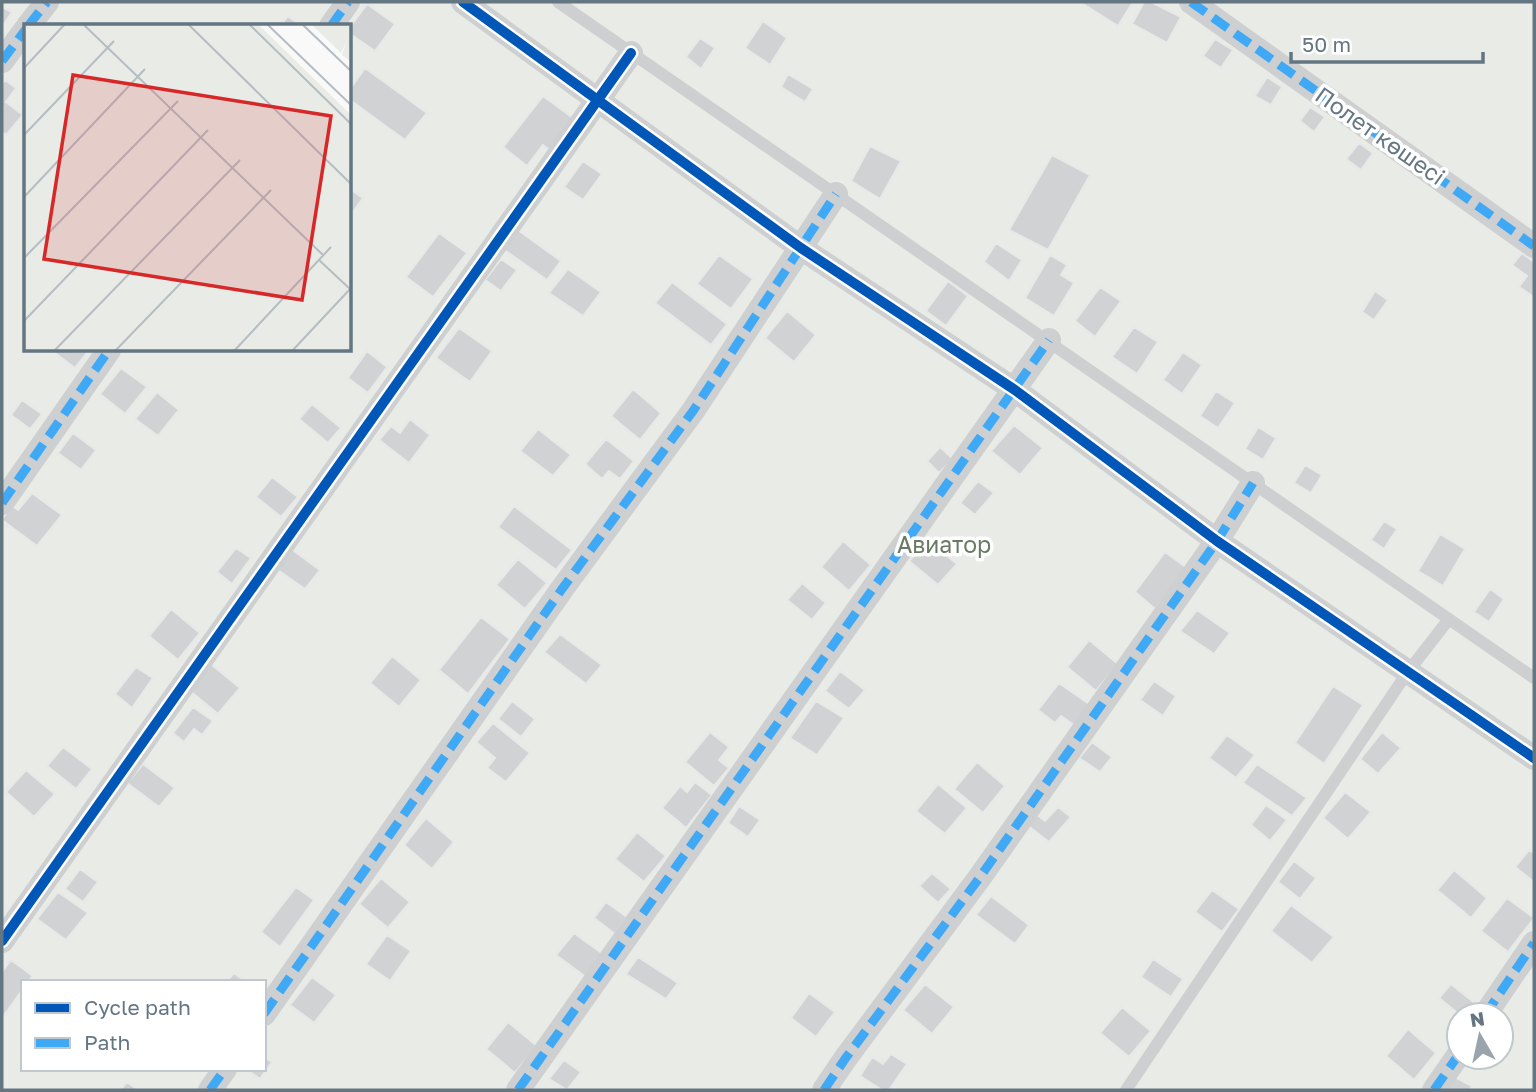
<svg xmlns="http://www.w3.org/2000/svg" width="1536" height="1092" font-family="'Golos Text',sans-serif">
<rect width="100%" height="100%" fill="#f9f9f9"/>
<path fill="#e8ebe6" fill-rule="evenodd" d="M2,2H1534V1090H2ZM26,26H350V350H26ZM23,982H264V1069H23ZM1459,1015H1501V1057H1459Z"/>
<path fill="#d0d2d3" stroke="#e8e8e8" stroke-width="2" d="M1080,2H1133L1118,26Z
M1144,2H1151L1181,17L1167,43L1132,24Z
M367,4L395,24L375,51L350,34V27Z
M2,7L12,12L2,27Z
M288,16L301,26H280Z
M763,21L787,38L770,65L745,48Z
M700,38L715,48L701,69L686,57Z
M1215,39L1233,50L1221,68L1203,56Z
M365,68L427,113L405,140L350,100V89Z
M788,74L813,89L805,102L781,87Z
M1267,77L1282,87L1271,105L1255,96Z
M5,80L16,88L6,102L23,115L6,135L2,132V84Z
M543,96L573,118L549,150L543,145L527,166L503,147Z
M1310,107L1325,117L1314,132L1300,121Z
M1359,143L1373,153L1361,170L1346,159Z
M870,146L901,161L880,199L851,181Z
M1052,155L1090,175L1048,250L1009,230Z
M583,161L602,174L583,200L564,187Z
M350,189L363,198L350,216Z
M518,230L561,261L547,280L503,249Z
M439,233L467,253L433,297L406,277Z
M996,243L1022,260L1009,281L984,262Z
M1522,253L1534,262V297L1519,287L1527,276L1512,265Z
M719,255L753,279L731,309L697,284Z
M1050,255L1067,265L1061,275L1074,283L1054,316L1025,298Z
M501,259L517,270L501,291L485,280Z
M568,269L601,292L583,316L549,293Z
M948,281L968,296L946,326L926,311Z
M672,282L727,324L711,345L655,303Z
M1100,287L1121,301L1095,337L1075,321Z
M1375,291L1388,300L1374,320L1362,312Z
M787,311L816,335L794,362L765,338Z
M1134,327L1158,342L1137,374L1112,357Z
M459,328L492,351L470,382L436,358Z
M57,350H89L75,368L55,353Z
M367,351L387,367L368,393L348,378Z
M1183,352L1202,365L1182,394L1163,380Z
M121,368L147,387L125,414L100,394Z
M633,389L661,413L640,440L611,416Z
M1216,391L1235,403L1218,428L1200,416Z
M157,392L179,410L158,436L135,419Z
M22,400L42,414L30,429L11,415Z
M312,404L341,428L328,443L299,419Z
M410,419L430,435L409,463L379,440L391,426L400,433Z
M1014,425L1043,448L1020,475L991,451Z
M1258,427L1276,438L1263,460L1245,449Z
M538,429L571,455L553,476L520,451Z
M73,433L96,450L81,470L58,453Z
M606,439L634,461L620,479L609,471L602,479L585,464Z
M940,447L953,459L939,473L927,461Z
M1305,465L1322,475L1311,493L1294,483Z
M272,477L298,497L281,517L256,497Z
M978,481L994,493L975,515L960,503Z
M32,493L62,515L37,546L2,520L11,505L18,510Z
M514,506L572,550L556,570L498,527Z
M1384,521L1397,529L1384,549L1371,540Z
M1440,534L1465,549L1443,586L1418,571Z
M928,540L957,564L938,585L909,561Z
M843,541L871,565L849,591L821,567Z
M236,548L251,558L232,584L217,572Z
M290,548L320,570L305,589L275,568Z
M1165,552L1187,568L1155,609L1135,592Z
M518,559L547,583L525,609L496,585Z
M802,583L826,603L812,620L787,600Z
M1490,589L1504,599L1489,622L1474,612Z
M171,609L200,633L178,660L149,636Z
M1197,610L1230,633L1214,654L1180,631Z
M481,617L510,639L468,694L439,670Z
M560,634L602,665L586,684L544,652Z
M1089,640L1118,664L1096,691L1067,667Z
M392,656L421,680L399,707L370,683Z
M211,664L240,688L218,714L189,690Z
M136,667L153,678L132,708L115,694Z
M840,671L865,690L849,709L825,691Z
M1154,681L1176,696L1163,716L1140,700Z
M1059,683L1092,706L1077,727L1061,716L1055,723L1038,710Z
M1333,686L1363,705L1324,764L1295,743Z
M512,701L535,719L521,737L498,719Z
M816,701L844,718L817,755L790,738Z
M193,707L213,721L202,735L194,729L184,742L173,733Z
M493,723L530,753L506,782L487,768L495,758L476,742Z
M710,732L729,747L719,760L729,768L714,786L685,762Z
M1382,732L1401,748L1378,774L1360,759Z
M1227,735L1255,755L1236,778L1209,758Z
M1092,742L1112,757L1100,772L1079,758Z
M63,747L92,769L76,789L47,766Z
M977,762L1005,786L983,813L954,789Z
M143,764L175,788L159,807L127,783Z
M1257,764L1307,798L1292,816L1243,783Z
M26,770L55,794L34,817L6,792Z
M695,782L712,795L686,828L662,808L680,786L687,792Z
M938,784L967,808L945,834L916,811Z
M1345,792L1371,812L1348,839L1323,818Z
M1266,805L1287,820L1270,841L1251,825Z
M739,806L760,820L748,837L728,823Z
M1058,807L1071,817L1049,842L1027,825L1036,814L1045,821Z
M426,818L454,842L432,869L404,845Z
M637,832L666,856L644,882L615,859Z
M1529,850L1534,853V882L1515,867Z
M1294,861L1316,878L1300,899L1278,882Z
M80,869L98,882L83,902L65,889Z
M1454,870L1487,898L1471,918L1437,890Z
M932,873L951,889L938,903L919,886Z
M381,878L410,902L388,928L359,904Z
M296,887L314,900L280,947L261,932Z
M1212,890L1239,909L1222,932L1195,912Z
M58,892L88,913L66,940L37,919Z
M991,896L1029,925L1015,944L976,915Z
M1507,898L1534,918L1508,952L1481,931Z
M606,902L627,917L615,934L594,918Z
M1291,905L1334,937L1312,963L1271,931Z
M574,933L603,954L587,978L556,955Z
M387,935L411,951L390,981L366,964Z
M638,957L678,983L666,999L626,974Z
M1153,959L1183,979L1171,997L1141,977Z
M11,960L33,976L28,982H23V989L2,1018V972Z
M234,973L246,982H226Z
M312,977L336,995L314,1023L290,1005Z
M925,984L954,1007L932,1034L903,1010Z
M1451,984L1476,1004L1467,1015H1460L1439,998Z
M809,993L835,1012L816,1037L791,1018Z
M1122,1007L1151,1031L1129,1057L1100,1033Z
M508,1022L537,1046L515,1073L486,1049Z
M1408,1029L1436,1053L1414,1080L1386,1056Z
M891,1054L907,1064L889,1090H882L860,1076L872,1057L883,1064Z
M264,1057L272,1062L260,1079L246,1069H264Z
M564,1060L581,1072L567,1090L549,1079Z
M1455,1077L1472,1086L1469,1090H1447Z
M127,1082L138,1090H120Z"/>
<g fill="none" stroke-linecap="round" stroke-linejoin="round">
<path stroke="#cecfd0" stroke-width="12" d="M558,2L1534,678
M1126,1090L1407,673L1449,619"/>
<path stroke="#cecfd0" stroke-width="24" d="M463,2L801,248L1015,390L1217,541L1534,758
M1191,2L1534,246
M28,26L47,2
M331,26L348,2
M2,61L26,29
M2,503L109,350
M2,941L631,53
M264,1014L562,589L693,411L836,194
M1485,1015L1534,943
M210,1090L225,1069
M518,1090L1049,340
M824,1090L845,1059L980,877L1217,541L1253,483
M1434,1090L1459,1054"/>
<path stroke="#3fa9f5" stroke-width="9" stroke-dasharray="18 9" stroke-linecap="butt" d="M1191,2L1534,246
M28,26L47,2
M331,26L348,2
M2,61L26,29
M2,503L109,350
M264,1014L562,589L693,411L836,194
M1485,1015L1534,943
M210,1090L225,1069
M518,1090L1049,340
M824,1090L845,1059L980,877L1217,541L1253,483
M1434,1090L1459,1054"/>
<g stroke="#fff" stroke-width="15">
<path id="cycleway" d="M463,2L801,248L1015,390L1217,541L1534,758
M2,941L631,53"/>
</g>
<use href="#cycleway" stroke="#0057b8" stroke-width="10"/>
</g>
<g text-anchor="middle" stroke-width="7" stroke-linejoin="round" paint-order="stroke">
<g font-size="23" fill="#657683" stroke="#fff">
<text transform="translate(1380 136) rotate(35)" y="8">Полет көшесі</text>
</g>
<g font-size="23" fill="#687a64" stroke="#fff">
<text x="944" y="553">Авиатор</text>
</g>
</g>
<g transform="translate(24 24)">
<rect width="327" height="327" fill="#f9f9f9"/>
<path d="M0,0H234L327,91V327H0ZM287,0H326L325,16L327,0V38L318,31L323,16L317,29Z" fill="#e8ebe6"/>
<path fill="none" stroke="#b5bdc3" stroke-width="2" d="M59,0L300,232M164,0L328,161M225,0L328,101M243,0L328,82M278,0L328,48M0,44L41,0M0,111L90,17M0,173L121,45M0,234L154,77M295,236L326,265M0,297L184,106M30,327L216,136M91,327L247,166M210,327L307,223M268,327L328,263"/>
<path fill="#d62828" fill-opacity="0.15" stroke="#d62828" stroke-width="3.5" d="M49,51L307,92L278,276L20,235Z"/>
<rect width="327" height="327" fill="none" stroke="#657683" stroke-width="3.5"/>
</g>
<rect width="1536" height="1092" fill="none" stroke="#657683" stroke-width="7"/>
<rect x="21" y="980" width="245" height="91" fill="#ffffff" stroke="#c1c8cd" stroke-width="2"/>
<rect x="35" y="1003" width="35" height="10" fill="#0057b8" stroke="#c1c8cd" stroke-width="2"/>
<text x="84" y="1015" font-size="21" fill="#657683">Cycle path</text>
<rect x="35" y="1038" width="35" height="10" fill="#3fa9f5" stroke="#c1c8cd" stroke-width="2"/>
<text x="84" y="1050" font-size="21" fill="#657683">Path</text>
<g transform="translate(1480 1036) rotate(351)"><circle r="33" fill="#ffffff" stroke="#c1c8cd" stroke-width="2"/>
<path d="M0-5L12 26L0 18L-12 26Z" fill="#99a4ac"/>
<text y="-10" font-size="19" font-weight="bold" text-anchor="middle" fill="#657683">N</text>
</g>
<path d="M1291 52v10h192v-10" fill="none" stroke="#657683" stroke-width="3.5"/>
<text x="1302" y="52" font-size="21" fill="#657683" stroke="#ffffff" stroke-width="5" paint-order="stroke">50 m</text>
</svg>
